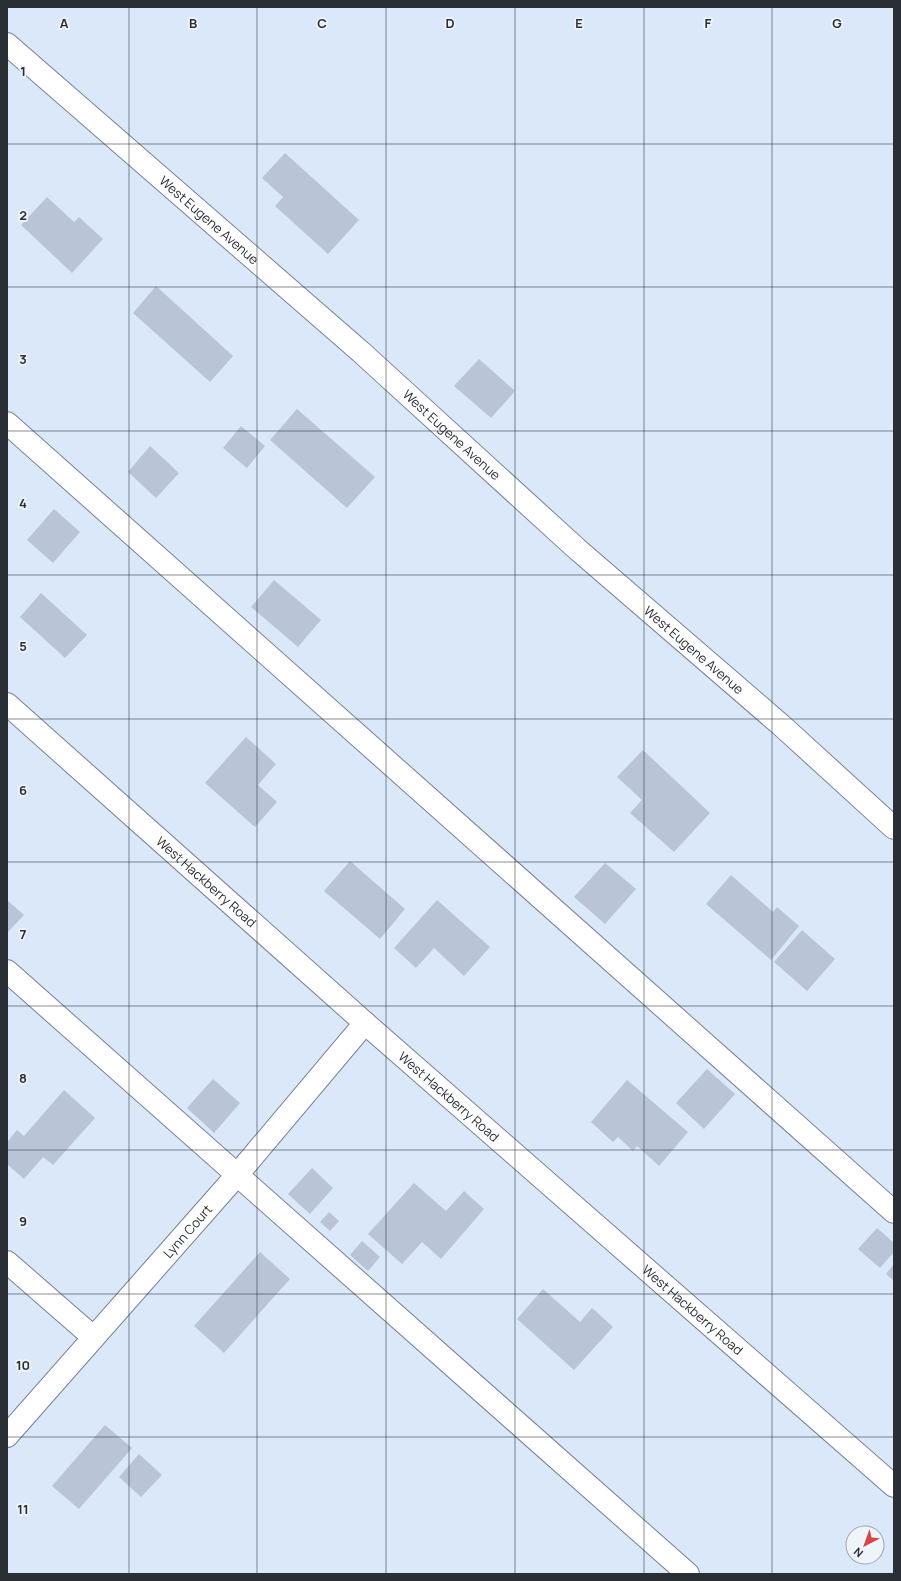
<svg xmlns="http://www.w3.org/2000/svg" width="901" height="1581" font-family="Manrope,sans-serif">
<rect width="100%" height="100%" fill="#dbe8fa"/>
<path fill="#b9c5d6" d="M285,153L359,220L328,254L275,206L283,197L262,178Z
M47,197L74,222L79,217L103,239L72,273L21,225Z
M156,286L233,356L210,382L133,313Z
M479,359L515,391L491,418L454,386Z
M297,409L375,477L347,508L270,440Z
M241,426L265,446L247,468L223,448Z
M150,446L179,473L156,498L128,472Z
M54,509L80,532L53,563L27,540Z
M274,580L321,620L298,647L251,607Z
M41,593L87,635L65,658L20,617Z
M246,737L276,764L258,785L277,802L255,827L205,783Z
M643,750L710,813L674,852L630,813L642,800L617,777Z
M350,861L405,909L380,939L324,891Z
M605,863L636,889L605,924L574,897Z
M731,875L773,912L777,907L799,926L771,960L706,904Z
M7,900L24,915L7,933Z
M437,900L490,947L464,976L434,948L416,968L394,948Z
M802,930L835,959L807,991L774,962Z
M707,1069L735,1094L704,1129L676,1103Z
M213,1079L240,1103L214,1133L187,1108Z
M627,1080L688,1132L659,1166L637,1146L633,1151L618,1137L613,1142L591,1122Z
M64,1090L95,1118L53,1165L43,1157L24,1179L7,1164V1142L17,1130L24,1136Z
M312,1168L333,1188L310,1214L288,1194Z
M414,1183L446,1211L464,1191L484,1209L441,1259L422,1242L402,1264L368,1234Z
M329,1212L339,1221L330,1231L320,1222Z
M877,1228L894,1243V1252L880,1268L858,1249Z
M362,1241L380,1257L368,1271L350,1255Z
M260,1252L290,1279L224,1353L194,1326Z
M894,1264V1281L886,1274Z
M543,1289L580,1322L592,1308L613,1327L574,1370L517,1319Z
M105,1425L132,1448L79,1509L52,1486Z
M139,1454L162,1475L141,1497L119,1477Z"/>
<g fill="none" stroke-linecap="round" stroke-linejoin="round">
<g stroke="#758091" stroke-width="24">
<g id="minor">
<path id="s1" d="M7,44L361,352L577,549L781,725L894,828"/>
<path d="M7,423L894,1212"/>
<path id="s2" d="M7,704L365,1023L894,1486"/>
<path d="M7,971L688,1574"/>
<path d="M7,1262L93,1337"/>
<path id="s3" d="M7,1436L237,1175L365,1023"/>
</g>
</g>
<use href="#minor" stroke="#fff" stroke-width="22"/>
</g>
<path fill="none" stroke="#2a2f36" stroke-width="1" stroke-opacity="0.55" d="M129,7V1574M257,7V1574M386,7V1574M515,7V1574M644,7V1574M772,7V1574M7,144H894M7,287H894M7,431H894M7,575H894M7,719H894M7,862H894M7,1006H894M7,1150H894M7,1294H894M7,1437H894"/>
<g text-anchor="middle" stroke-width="3.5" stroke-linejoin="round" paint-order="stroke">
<g font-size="13" fill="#2a2f36" stroke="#eff4fb">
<text dy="5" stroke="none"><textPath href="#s1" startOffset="268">West Eugene Avenue</textPath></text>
<text dy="5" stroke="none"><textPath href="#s1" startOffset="592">West Eugene Avenue</textPath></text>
<text dy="5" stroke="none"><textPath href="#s1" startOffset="916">West Eugene Avenue</textPath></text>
<text dy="5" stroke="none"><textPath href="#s2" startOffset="267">West Hackberry Road</textPath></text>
<text dy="5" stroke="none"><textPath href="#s2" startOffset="591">West Hackberry Road</textPath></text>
<text dy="5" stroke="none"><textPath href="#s3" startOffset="273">Lynn Court</textPath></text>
<text dy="5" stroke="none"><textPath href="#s2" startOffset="915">West Hackberry Road</textPath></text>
</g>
</g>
<g font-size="13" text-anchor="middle" font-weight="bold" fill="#2a2f36" stroke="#eff4fb" stroke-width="3.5" stroke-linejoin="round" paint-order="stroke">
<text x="64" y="28">A</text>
<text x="193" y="28">B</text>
<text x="322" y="28">C</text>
<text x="450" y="28">D</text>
<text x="579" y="28">E</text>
<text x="708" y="28">F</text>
<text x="837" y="28">G</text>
<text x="23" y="76">1</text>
<text x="23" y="220">2</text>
<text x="23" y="364">3</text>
<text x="23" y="508">4</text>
<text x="23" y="651">5</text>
<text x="23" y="795">6</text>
<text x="23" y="939">7</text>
<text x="23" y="1083">8</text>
<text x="23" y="1226">9</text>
<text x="23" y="1370">10</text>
<text x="23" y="1514">11</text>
</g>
<rect width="901" height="1581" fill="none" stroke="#2a2f36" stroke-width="16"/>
<g transform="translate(865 1545) rotate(221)"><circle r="19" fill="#eff4fb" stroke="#a0a5ac"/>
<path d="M0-3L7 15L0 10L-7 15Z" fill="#d64647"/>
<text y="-6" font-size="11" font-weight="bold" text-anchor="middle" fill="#2a2f36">N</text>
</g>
</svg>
